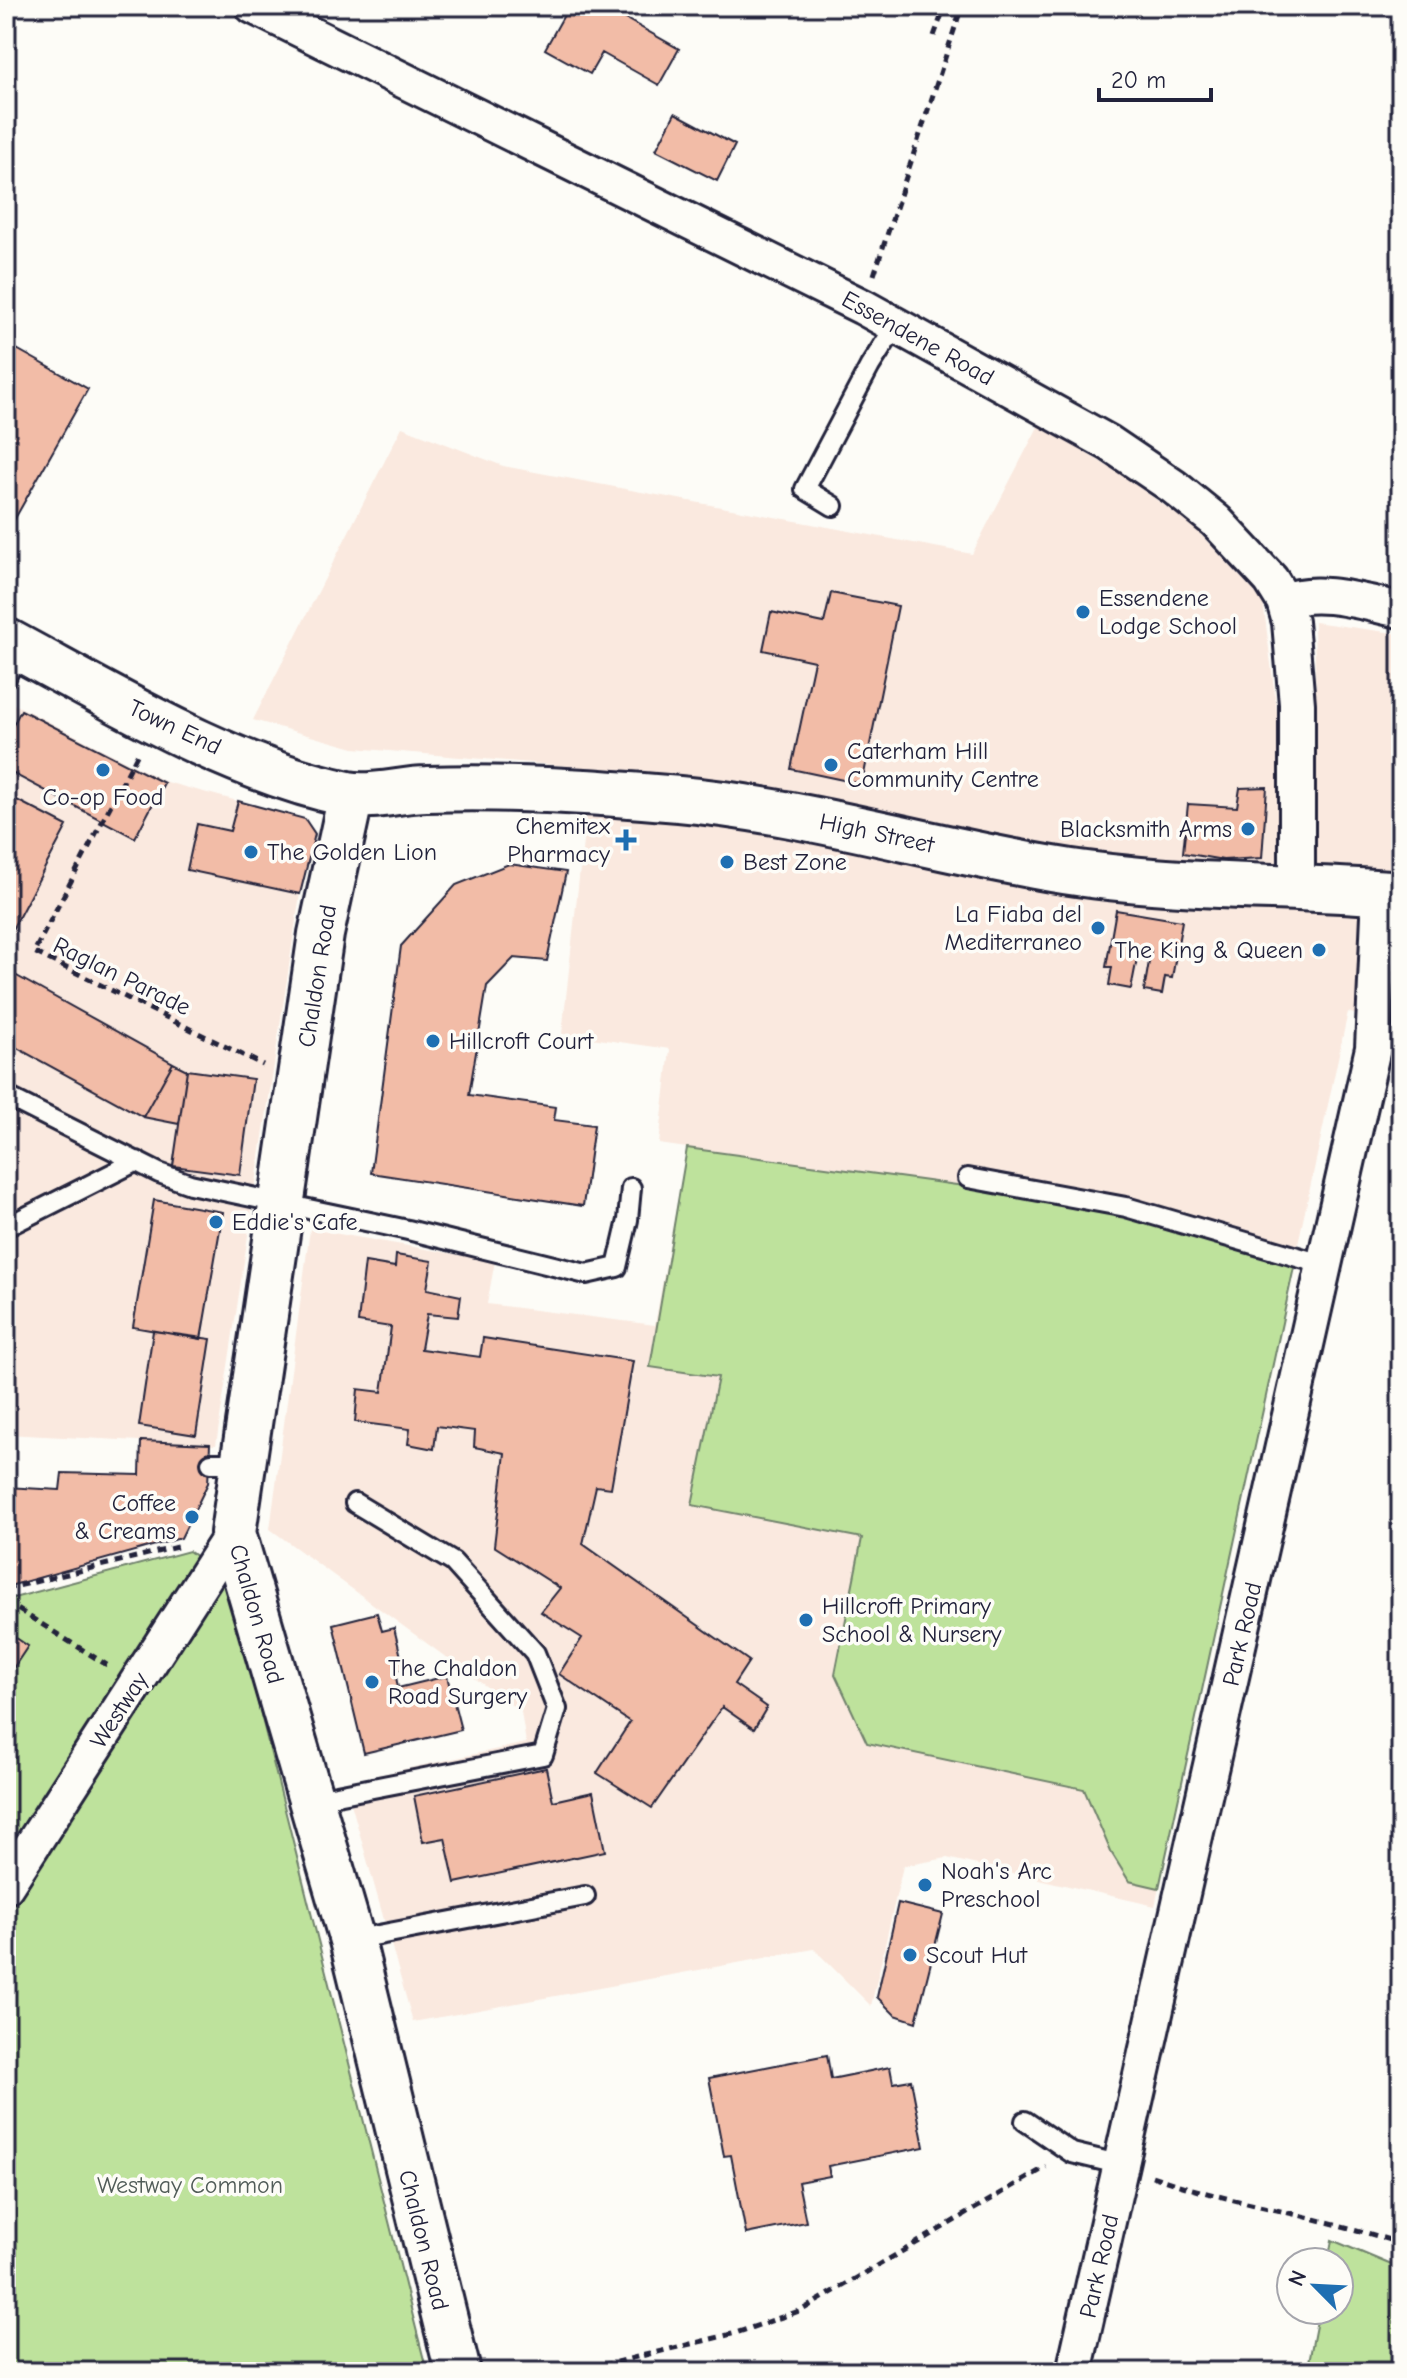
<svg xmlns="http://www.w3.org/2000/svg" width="1407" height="2378" font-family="'Comic Neue',sans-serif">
<rect width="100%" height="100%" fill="#fdfcf7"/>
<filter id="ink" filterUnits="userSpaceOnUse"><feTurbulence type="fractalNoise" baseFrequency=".0125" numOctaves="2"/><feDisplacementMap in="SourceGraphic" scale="16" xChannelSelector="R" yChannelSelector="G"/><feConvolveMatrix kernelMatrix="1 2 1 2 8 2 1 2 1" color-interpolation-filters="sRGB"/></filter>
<g filter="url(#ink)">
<path fill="#fae9df" d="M1039,425L1119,473L1193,526L1263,601L1277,712L1316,707L1314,622L1401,634V1031L1348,1012L1155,1906L947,1858L903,1866L871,2006L814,1949L413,2022L345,1782L526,1743L521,1712L270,1529L310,1229L495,1261L487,1304L655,1325L687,1148L659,1144L670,1049L562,1034L591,768L354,748L253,720L402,427L503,466L972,554Z
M14,704L166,782L305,819L315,834L300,894L216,1445L6,1434V720Z"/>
<path fill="#bee29c" stroke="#70826c" stroke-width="2" d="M687,1148L993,1190L1298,1249L1159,1888L1129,1881L1111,1852L1084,1789L867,1743L835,1674L862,1538L692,1505L718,1377L650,1367Z
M189,1551L227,1580L427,2372H6V1600Z
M1332,2240L1401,2269V2352L1397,2372H1307L1319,2310H1339V2262H1328Z"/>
<path fill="#f2bca7" stroke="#22223b" stroke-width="2" d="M569,6H625L619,15L679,49L659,85L602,53L590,74L545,49Z
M1078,6H1217L1078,12Z
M675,113L735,145L717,181L656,150Z
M6,343L88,389L13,522L6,518Z
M831,593L898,606L862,784L791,769L814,661L763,650L771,612L824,623Z
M21,710L164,783L135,838L6,770V738Z
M1267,787L1262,858L1223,860L1183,853L1188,804L1237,807L1240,788Z
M11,797L67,826L6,941V807Z
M238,801L305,819L315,834L300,894L187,870L197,824L230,831Z
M509,864L566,872L547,961L514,958L487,986L469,1095L556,1107L554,1120L594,1125L583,1206L371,1173L401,946L456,885Z
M1116,910L1182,921L1172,978L1165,977L1162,994L1144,991L1151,950L1139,948L1131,989L1109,985L1112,967H1106Z
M6,970L173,1063L143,1117L6,1042Z
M173,1063L187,1070L179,1124L143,1117Z
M187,1070L253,1079L240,1175L173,1166Z
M154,1200L223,1212L201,1339L133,1327Z
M396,1255L432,1261L427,1289L461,1296L458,1317L427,1314L421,1349L480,1357L483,1338L633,1361L611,1488L596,1486L583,1544L749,1661L734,1684L767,1707L754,1729L722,1707L652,1808L597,1773L630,1722L559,1674L582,1638L541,1612L560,1588L494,1546L505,1453L474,1447L475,1431L437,1426L434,1449L408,1444L410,1429L355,1422L358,1389L382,1392L391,1327L358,1322L365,1262L395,1267Z
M153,1331L211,1339L196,1435L139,1426Z
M141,1441L210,1444L208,1483L181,1538L6,1587V1487L60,1490L62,1473L140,1475Z
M377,1613L382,1631L394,1628L404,1669L395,1671L398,1688L447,1676L461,1730L364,1753L333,1624Z
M6,1631L28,1646L6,1679Z
M546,1768L553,1801L593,1792L605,1851L455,1883L445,1838L423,1842L414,1796Z
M898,1903L943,1914L916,2022L895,2015L877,1997Z
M827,2055L831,2079L890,2067L893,2083L911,2080L924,2147L828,2166L830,2176L798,2182L806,2222L746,2234L731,2155L724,2156L709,2078Z"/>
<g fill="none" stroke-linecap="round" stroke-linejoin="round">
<g stroke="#22223b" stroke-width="24">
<path id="lane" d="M833,506L805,489L870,366L896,325
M6,677L20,648
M6,1096L159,1173L190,1184L408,1230L586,1274L617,1267L628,1220L631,1188
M968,1178L1126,1207L1325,1265
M6,1227L137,1161
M211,1463H243
M311,1800L543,1755L557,1709L535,1653L453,1562L355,1503
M352,1940L585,1896
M1025,2121L1072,2153L1122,2165"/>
</g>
<g stroke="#22223b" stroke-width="40">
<path id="street" d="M253,6L863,307L1109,443L1174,487L1216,521L1271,580L1284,601L1290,622L1297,704V887
M1284,601C1319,587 1365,603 1401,610
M6,1886L233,1533
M1074,2372L1373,1048L1380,893"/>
</g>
<g stroke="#22223b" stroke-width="50">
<path id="secondary" d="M6,641C111,697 230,770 348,794C372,799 402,789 427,789C510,786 596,792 679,799C801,810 921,846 1041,867C1159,889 1282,884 1401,894
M351,795L321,934L233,1533L352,1940L458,2372"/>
</g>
<path stroke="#22223b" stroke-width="5" stroke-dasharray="8 6" stroke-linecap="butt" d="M934,36L945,6
M874,275L962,6
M137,755L34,952L263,1065
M6,1589L181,1546
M6,1602L107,1665
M1152,2176C1233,2205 1320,2215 1401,2244
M575,2372L736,2333L802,2310L1046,2167"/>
<use href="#lane" stroke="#fdfcf7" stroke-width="18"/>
<use href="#street" stroke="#fdfcf7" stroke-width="34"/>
<use href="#secondary" stroke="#fdfcf7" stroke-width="44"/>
</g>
</g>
<g fill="#1f6fb2" stroke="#fdfcf7" stroke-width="3">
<circle cx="1083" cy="612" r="8"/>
<circle cx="831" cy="765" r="8"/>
<circle cx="103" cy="770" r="8"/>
<circle cx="1248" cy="829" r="8"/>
<path d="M622 828h8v8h8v8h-8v8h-8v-8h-8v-8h8z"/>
<circle cx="251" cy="852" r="8"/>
<circle cx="727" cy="862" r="8"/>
<circle cx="1098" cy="928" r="8"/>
<circle cx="1319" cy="950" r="8"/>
<circle cx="433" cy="1041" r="8"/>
<circle cx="216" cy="1222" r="8"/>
<circle cx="192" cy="1517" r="8"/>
<circle cx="806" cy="1620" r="8"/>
<circle cx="372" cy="1682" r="8"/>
<circle cx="925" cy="1885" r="8"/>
<circle cx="910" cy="1955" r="8"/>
</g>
<g text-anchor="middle" stroke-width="7" stroke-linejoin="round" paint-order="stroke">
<g font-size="24" fill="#22223b" stroke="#fdfcf7">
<text transform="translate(918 338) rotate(29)" y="8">Essendene Road</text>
<text transform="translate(175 727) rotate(25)" y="8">Town End</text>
<text transform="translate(877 833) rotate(12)" y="8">High Street</text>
<text transform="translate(122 976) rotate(26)" y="8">Raglan Parade</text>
<text transform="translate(317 976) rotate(-81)" y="8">Chaldon Road</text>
<text transform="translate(257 1614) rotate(74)" y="8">Chaldon Road</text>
<text transform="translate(1242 1634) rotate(-77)" y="8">Park Road</text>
<text transform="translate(119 1710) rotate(-57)" y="8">Westway</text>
<text transform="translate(424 2240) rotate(76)" y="8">Chaldon Road</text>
<text transform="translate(1099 2266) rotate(-77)" y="8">Park Road</text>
</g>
<g font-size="24" fill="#22223b" stroke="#fdfcf7" text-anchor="start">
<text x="1099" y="606">Essendene<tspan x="1099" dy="28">Lodge School</tspan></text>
<text x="847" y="759">Caterham Hill<tspan x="847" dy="28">Community Centre</tspan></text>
<text x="103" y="805" text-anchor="middle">Co-op Food</text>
<text x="610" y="834" text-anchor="end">Chemitex<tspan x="610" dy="28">Pharmacy</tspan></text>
<text x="1232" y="837" text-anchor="end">Blacksmith Arms</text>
<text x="267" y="860">The Golden Lion</text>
<text x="743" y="870">Best Zone</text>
<text x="1082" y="922" text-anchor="end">La Fiaba del<tspan x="1082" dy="28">Mediterraneo</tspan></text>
<text x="1303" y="958" text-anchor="end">The King &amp; Queen</text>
<text x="449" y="1049">Hillcroft Court</text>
<text x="232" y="1230">Eddie's Cafe</text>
<text x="176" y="1511" text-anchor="end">Coffee<tspan x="176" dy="28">&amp; Creams</tspan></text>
<text x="822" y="1614">Hillcroft Primary<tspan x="822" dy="28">School &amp; Nursery</tspan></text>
<text x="388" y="1676">The Chaldon<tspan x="388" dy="28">Road Surgery</tspan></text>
<text x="941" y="1879">Noah's Arc<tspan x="941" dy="28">Preschool</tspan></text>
<text x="926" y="1963">Scout Hut</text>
</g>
<g font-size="24" fill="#515c58" stroke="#fdfcf7">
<text x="190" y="2193">Westway Common</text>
</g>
</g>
<rect width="1407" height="2378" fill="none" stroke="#fdfcf7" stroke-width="32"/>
<rect x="16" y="16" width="1375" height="2346" fill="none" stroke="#22223b" stroke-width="3" filter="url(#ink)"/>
<g transform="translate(1315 2286) rotate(294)"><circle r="38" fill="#fdfcf7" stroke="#a5a5ac" stroke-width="2"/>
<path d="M0-6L14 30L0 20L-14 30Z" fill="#1f6fb2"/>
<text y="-12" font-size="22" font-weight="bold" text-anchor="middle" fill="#22223b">N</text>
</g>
<path d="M1099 88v12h112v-12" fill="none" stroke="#22223b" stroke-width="4"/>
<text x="1111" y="88" font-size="24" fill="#22223b" stroke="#fdfcf7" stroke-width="6" paint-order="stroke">20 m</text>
</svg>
